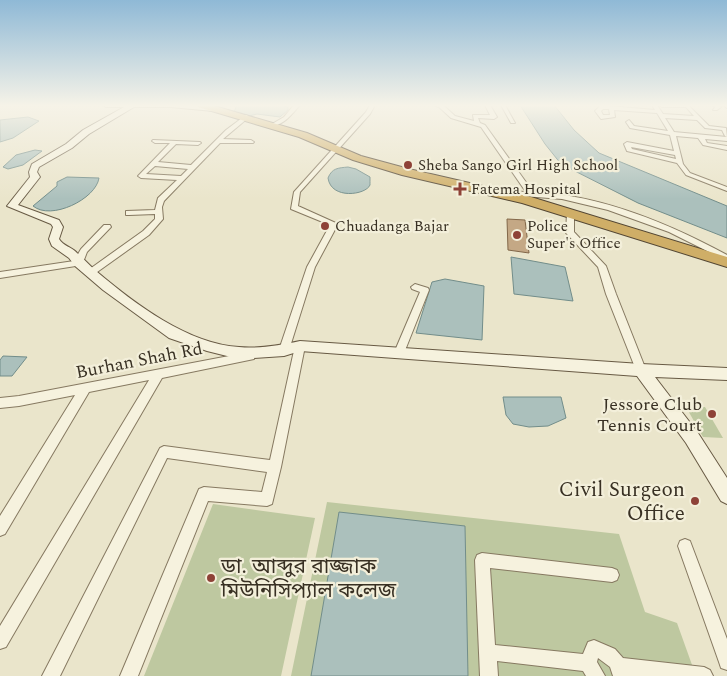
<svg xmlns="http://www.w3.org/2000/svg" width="727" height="676" font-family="Spectral,'Noto Sans Bengali',serif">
<rect width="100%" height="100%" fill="#eae5cb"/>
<path fill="#bec8a0" d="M686,407H705L723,438L703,437Z
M327,502L619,534L645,612L677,623L696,676H291Z
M213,504L315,518L281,676H144Z"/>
<path fill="#abc0bc" stroke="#728d8a" d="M237,105H280L288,107V110L280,117L257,114L249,116L234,112Z
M520,105H554L574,130L599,153L727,206V238L638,203L561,164L545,144Z
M28,117L39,121L13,138L0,142V120Z
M35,150L42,151L23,165L8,169L3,167L16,155Z
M348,167L356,169L370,177C370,179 370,184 370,185C366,195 331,200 328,178C332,168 338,168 348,167Z
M67,177L99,178C96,199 51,221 33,206L57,186V182Z
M511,257L565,267L573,301L514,294Z
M445,279L484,286L482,340L416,333L432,282Z
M3,356L27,357L12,376H0V360Z
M503,397H561L566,418L548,426L529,427L513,424L506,415Z
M339,512L465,526L468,676H311Z"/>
<path fill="#c4a885" stroke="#826749" d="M507,219L525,220L529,253L508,250Z"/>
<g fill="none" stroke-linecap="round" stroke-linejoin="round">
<g stroke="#867961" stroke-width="2">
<path id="street" d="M294,105H300C292,114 284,125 272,126V124L284,117Z
M370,105H375L370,114L300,192L298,206L338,224L315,267L289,350L288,353L279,355L275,354L274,351L275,348L280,347L307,267L330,225L291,209L294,192L366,112Z
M433,105H443L455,116L474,121L473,115H490L485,105H490L497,117L494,119L478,118L480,123L485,125L533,192C601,195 668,223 727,255V261L669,232L608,210L562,199L500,194V192L502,191L526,192L481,127L451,118L439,107Z
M501,105H505L515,123H511Z
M598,105L655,110L652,105H657L663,114L694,116L686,107H662L659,105H688L709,126L726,128L727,137L725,136L722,130L705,128L697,120L665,118L674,132L727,137V141L705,139L707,143L727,146V150L703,145L698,138L676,136L683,164L690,173L727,187V191L686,175L677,163L627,151L624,144L627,142L674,151L670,135L630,128L626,122L629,120L634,126L668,131L657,113L614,110L615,117L601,119L595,111L599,107ZM603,109H609L610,115H603L601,111ZM631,147L675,155L676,159L632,149Z
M713,105H718L721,107L717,110H713L715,107Z
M723,105H727V108Z
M246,115L248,116V118L223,139L251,140L254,142L253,143H220L164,201L162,207L163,219L149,235L93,275H87L86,273L87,271L143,231L155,219V214L129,215H126V211L155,210L158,198L177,180L141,178L138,176L170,143H155L152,141L153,140L200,142L201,143L198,145L176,144L158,162L191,165L226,130ZM155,166L188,169L181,176L146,174Z
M567,213H570L574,215V232L606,266L616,294L646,370L645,373L641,374L637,373L636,370L606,294L598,267L566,233Z
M104,225H110L111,227L87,252L82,265L0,278V272L74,261L81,249Z
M415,284L428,288L429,290L404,353L403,356H395L394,353L420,292L412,289L411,287Z
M300,342L304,343L305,346L281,467L272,504L267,506L208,501L138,676H120L199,489L204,487L262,492L267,472L167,458L60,676H42L160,448L164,446L270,460L295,346L296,343Z
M250,352L254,353L255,356L254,359L162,378L6,647L0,649V626L149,380L89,392L5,534L0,536V516L75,395L19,406L0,408V398L19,396Z
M685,539L690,541L727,639V670L721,668L719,662L678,546L680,541Z
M482,553L612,568L617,570L619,575L617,580L612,582L490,568L495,645L583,654L588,642L594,640L615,649L623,658L704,667L710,670L713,676H613L610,667L598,658L597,662L605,676H586L583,671L497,661L498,676H480L475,560L477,555Z"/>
</g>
<g stroke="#685a44" stroke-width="2">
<path id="secondary" d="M103,105C124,105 203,100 217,109L213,111L171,107H134L89,134L72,148L39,167L37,172L40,177L18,205L59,220L63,227L59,239C63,246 72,247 77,253C84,259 89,265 96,271C135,304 188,344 239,347C259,349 281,345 300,341L641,364L727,368V380L655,377L698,433L727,478V504L721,501L686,443L637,376L300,351L284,356L239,359L207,351L169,338L103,290L75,266L69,258L52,246L49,239L53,227L51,224L7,206L30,177L29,172L32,164L66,144L83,130L124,107H106Z"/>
</g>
<g stroke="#544734" stroke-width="2">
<path id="highway" d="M196,105H211L307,133L361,156L409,169L531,197L727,257V267L522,203L402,175L353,160L299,137L198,107Z"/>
</g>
<use href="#street" fill="#f6f2de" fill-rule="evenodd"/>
<use href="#secondary" fill="#f6f2de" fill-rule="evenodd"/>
<use href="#highway" fill="#cfae67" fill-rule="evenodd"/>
</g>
<linearGradient id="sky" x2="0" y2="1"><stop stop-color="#8fb9d6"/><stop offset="0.53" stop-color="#f6f3e8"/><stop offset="1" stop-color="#f6f3e8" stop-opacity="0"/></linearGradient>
<rect width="727" height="199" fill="url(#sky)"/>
<g fill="#8e4237" stroke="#f3efda" stroke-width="2">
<circle cx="408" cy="165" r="5"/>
<path d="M457.5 181.5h5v5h5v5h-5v5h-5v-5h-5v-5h5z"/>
<circle cx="325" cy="226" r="5"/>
<circle cx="517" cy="235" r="5"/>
<circle cx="712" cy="414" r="5"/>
<circle cx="695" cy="501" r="5"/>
<circle cx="211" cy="578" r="5"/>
</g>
<g text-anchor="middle" stroke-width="4.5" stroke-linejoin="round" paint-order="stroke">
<g font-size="15" fill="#383023" stroke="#f3efda" text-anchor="start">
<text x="418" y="170">Sheba Sango Girl High School</text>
<text x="471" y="194">Fatema Hospital</text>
<text x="335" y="231">Chuadanga Bajar</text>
<text x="527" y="231">Police<tspan x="527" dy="17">Super's Office</tspan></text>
</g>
<g font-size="18" fill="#383023" stroke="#f3efda">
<text transform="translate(139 360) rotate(-11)" y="6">Burhan Shah Rd</text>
</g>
<g font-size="18" fill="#383023" stroke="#f3efda" text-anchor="end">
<text x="702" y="410">Jessore Club<tspan x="702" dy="21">Tennis Court</tspan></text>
</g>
<g font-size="21" fill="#383023" stroke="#f3efda" text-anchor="end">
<text x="685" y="496">Civil Surgeon<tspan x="685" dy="24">Office</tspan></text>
<text x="221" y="573" text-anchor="start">ডা. আব্দুর রাজ্জাক<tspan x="221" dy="24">মিউনিসিপ্যাল কলেজ</tspan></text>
</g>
</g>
</svg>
